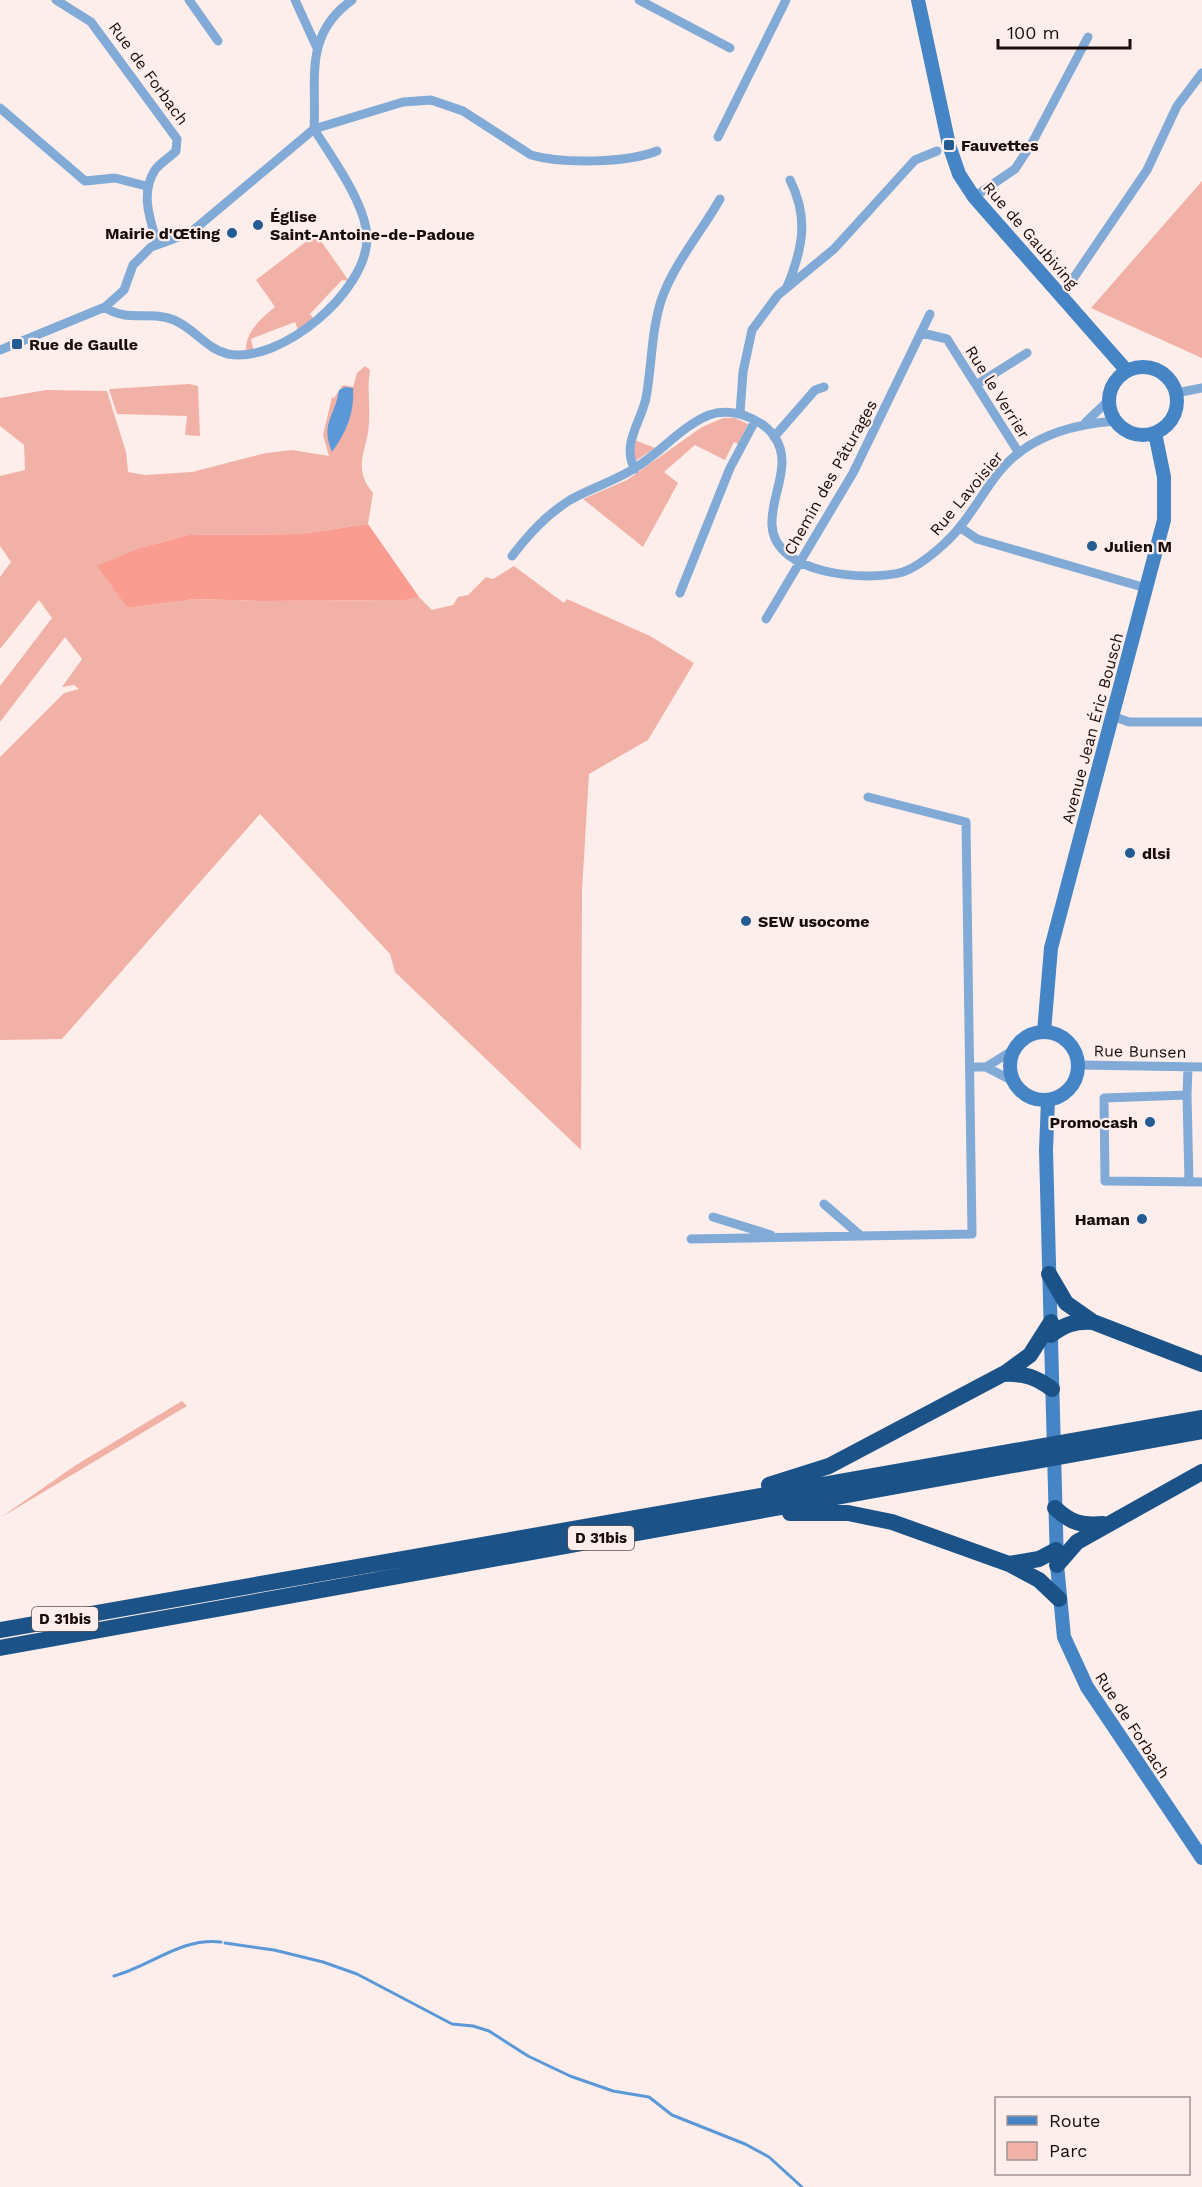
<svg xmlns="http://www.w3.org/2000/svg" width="1202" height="2187" font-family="'Work Sans',sans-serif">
<rect width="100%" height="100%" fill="#fdeeeb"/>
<path fill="#f2b1a7" d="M1202,181V358L1091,308Z
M316,234L349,281L342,280L310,314L314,319L298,330L295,322L251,339L254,352L246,353C244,333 261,318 275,307L256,280Z
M365,366L370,370C367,388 370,405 369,422C368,451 351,466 373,493L368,524L301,534L188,535L140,548L128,608L195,599L261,601L406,600L419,597L432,610L453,605L458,597L468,595L486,577L493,579L514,566L564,603L567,599L650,636L694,663L648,740L589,774L582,889L581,1150L395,972L390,954L260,814L62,1039L0,1040V757L64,693L79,689L74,685L62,687L82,659L65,637L0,722V686L52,618L39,600L0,649V577L11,562L0,546V476L25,470L24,445L0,426V398L46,390L107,391L126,452L128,472L145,475L192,472L266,453L292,450L329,456L323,435L332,397L334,398L343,385L353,387L357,373Z
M189,384L198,386L200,436L185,435L187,416L117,414L109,389Z
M723,418H735L748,424L738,444L734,442L725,460L695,445L664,472L678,483L643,547L583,499L627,480L702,427Z
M635,440L655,448L637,460L634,458Z
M182,1401L187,1406L0,1518L76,1465Z"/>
<path fill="#fa9c8f" d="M368,524L419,597L406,600L261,601L195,599L128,608L97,566L140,548L188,535L301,534Z"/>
<path fill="#5b98d8" d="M345,387L353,388C355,412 346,433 332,452C320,423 335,417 339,390Z"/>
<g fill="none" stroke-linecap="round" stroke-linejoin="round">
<path stroke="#5b98d8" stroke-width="3" d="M225,1943L274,1950L323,1962L357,1974L452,2024L473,2026L489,2031L528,2056L570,2076L613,2091L649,2097L672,2115L745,2144L769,2157L802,2187
M114,1976C151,1966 182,1937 221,1942"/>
<path stroke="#81aad6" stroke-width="9" d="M56,0L91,22L177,139L176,151C169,158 160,163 155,170C140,193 150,219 157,243
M189,0L218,41
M295,0L317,48
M639,0L730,48
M0,108L85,181L115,178L146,186
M314,129L403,102L431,100L463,111L531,155C562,164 627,163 657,151
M718,137L786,0
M974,197L1015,169L1032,143L1088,37
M787,287C803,248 809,218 790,180
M1062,295L1147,170L1177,106L1202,73
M105,307C126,323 151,310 174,320C194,328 206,349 228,354C281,364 366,292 367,239C367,205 332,158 314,129
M922,333L947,339L1019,453
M0,350L105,307L124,290L133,265L151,247L190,233L314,129C317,79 303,35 352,0
M976,385L1027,353
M1176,393L1202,388
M740,413L743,372L752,330L778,295L834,249L915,160L937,151
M1085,423L1110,399
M774,437L815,390L824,387
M635,469C621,445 641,422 646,398C652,366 651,330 662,298C674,264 702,231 720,199
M961,528L977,539L1146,588
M512,556C529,534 546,515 570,500C591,488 615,481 635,468C660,453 682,426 709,415C731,407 761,418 774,436C794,464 770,496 772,525C774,575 867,582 903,572C917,567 933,554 944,544C967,523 980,496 999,472C1028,436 1072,424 1116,421
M680,593L730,468L755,421
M766,619L853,473L930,314
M1112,716L1129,722H1202
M1079,1065L1202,1067
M971,1067H986L1013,1081
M986,1067L1015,1049
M1187,1095L1188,1067
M1189,1182L1187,1095L1104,1098L1105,1181L1202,1182
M824,1204L861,1236
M713,1217L771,1235
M691,1239L972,1234L966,822L868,797"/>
<path stroke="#4585c5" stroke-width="14" d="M918,0L949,145L959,174L974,197L1127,371
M1109 401a34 34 0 1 1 68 0a34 34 0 1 1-68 0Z
M1044,1032L1051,948L1164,520V477L1155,433
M1010 1066a34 34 0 1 1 68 0a34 34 0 1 1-68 0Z
M1048,1100L1046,1150L1057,1565L1064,1637L1087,1687L1202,1858"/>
<path stroke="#1b5388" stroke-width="16" d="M1049,1274L1066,1303L1093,1322L1202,1364
M1051,1335C1065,1324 1075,1321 1093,1322
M1004,1374L1030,1355L1051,1322
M769,1485L829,1466L1003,1374C1024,1373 1036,1377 1052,1389
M1055,1508C1071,1523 1082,1526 1103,1524
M790,1513H848L892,1522L1009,1564L1039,1580L1059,1599
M1009,1564L1039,1559L1056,1550
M1057,1565L1077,1542L1202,1472
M0,1630L1202,1418
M0,1648L1202,1431"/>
</g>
<g fill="#235b93" stroke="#fdeeeb" stroke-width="2">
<rect x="943" y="139" width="12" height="12" rx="3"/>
<circle cx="258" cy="225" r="6"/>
<circle cx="232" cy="233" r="6"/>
<rect x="11" y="338" width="12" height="12" rx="3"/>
<circle cx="1092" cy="546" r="6"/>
<circle cx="1130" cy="853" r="6"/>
<circle cx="746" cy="921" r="6"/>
<circle cx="1150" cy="1122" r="6"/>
<circle cx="1142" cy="1219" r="6"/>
</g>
<g text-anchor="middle" stroke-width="4.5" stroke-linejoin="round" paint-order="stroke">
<g fill="#fdeeeb" stroke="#5e514f" stroke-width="1.5">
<rect x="568" y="1526" width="66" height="24" rx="4.5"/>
<rect x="32" y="1607" width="66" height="24" rx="4.5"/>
</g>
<g font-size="15" font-weight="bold" fill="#1a0e0c">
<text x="601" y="1543">D 31bis</text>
<text x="65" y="1624">D 31bis</text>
</g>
<g font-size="16" fill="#1a0e0c" stroke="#fdeeeb">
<text transform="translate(149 73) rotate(54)" y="6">Rue de Forbach</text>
<text transform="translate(1031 235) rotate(49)" y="6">Rue de Gaubiving</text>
<text transform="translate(998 392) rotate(58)" y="6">Rue le Verrier</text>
<text transform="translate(830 477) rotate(-61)" y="6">Chemin des Pâturages</text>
<text transform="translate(966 493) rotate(-50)" y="6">Rue Lavoisier</text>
<text transform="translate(1092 728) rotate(-75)" y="6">Avenue Jean Éric Bousch</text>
<text transform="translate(1140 1051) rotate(1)" y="6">Rue Bunsen</text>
<text transform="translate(1133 1725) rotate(57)" y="6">Rue de Forbach</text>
</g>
<g font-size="16" font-weight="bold" fill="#1a0e0c" stroke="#fdeeeb" text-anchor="start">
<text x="961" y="151">Fauvettes</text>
<text x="270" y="222">Église<tspan x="270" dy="18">Saint-Antoine-de-Padoue</tspan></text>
<text x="220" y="239" text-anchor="end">Mairie d'Œting</text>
<text x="29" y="350">Rue de Gaulle</text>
<text x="1104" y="552">Julien M</text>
<text x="1142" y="859">dlsi</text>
<text x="758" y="927">SEW usocome</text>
<text x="1138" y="1128" text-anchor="end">Promocash</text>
<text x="1130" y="1225" text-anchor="end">Haman</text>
</g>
</g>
<rect x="995" y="2097" width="195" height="78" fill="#fdeeeb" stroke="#a29492" stroke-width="1.5"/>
<rect x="1007" y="2116" width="30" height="9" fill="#4585c5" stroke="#a29492" stroke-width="1.5"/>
<text x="1049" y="2127" font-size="18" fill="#1a0e0c">Route</text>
<rect x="1007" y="2142" width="30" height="18" fill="#f2b1a7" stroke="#a29492" stroke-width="1.5"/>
<text x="1049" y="2157" font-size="18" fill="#1a0e0c">Parc</text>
<path d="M998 39v9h132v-9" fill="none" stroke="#1a0e0c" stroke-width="3"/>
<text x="1007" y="39" font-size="18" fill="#1a0e0c" stroke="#fdeeeb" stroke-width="4.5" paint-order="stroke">100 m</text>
</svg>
